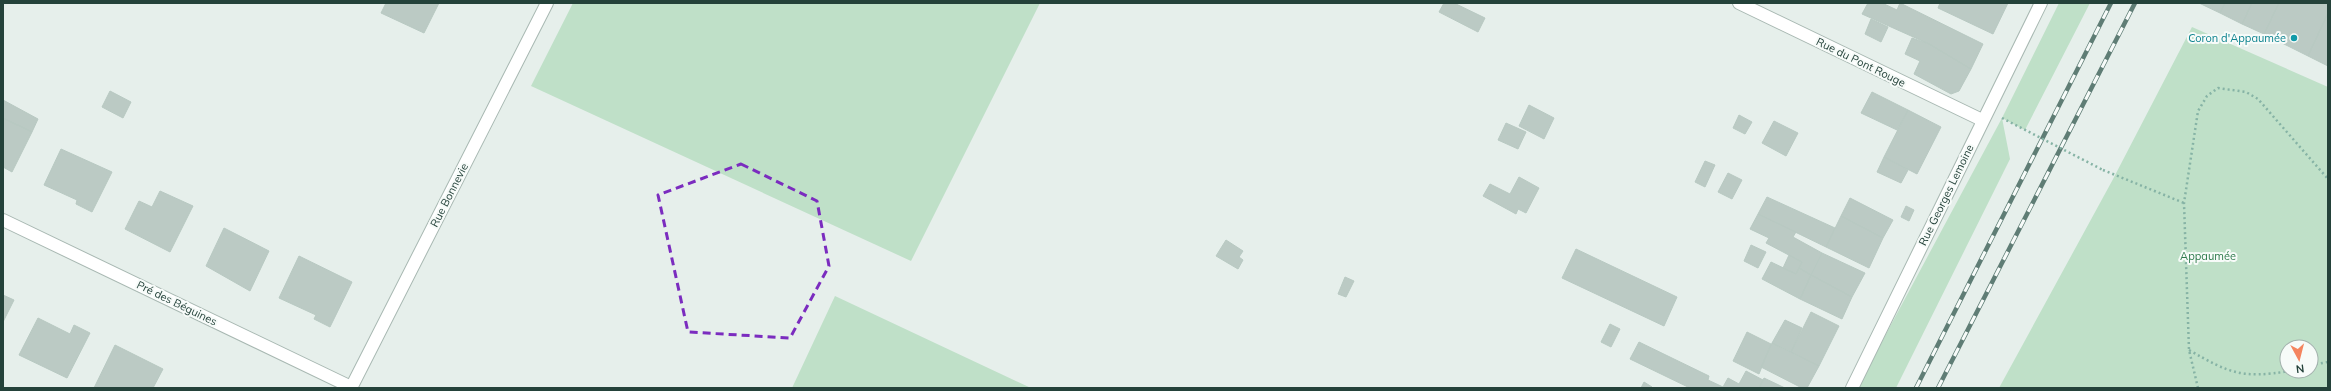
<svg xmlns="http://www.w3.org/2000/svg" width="2331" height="391" font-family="Mulish,sans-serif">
<rect width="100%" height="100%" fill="#e6efeb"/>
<path fill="#bfe0c8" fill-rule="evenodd" d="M573,3H1040L911,261L531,86Z
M2059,3H2090L2025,130L2002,118L2010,159L1896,388H1857L2002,118Z
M2192,27L2328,87V388H1999L2112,181ZM2287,347H2311V371H2287Z
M835,296L1031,388H792Z"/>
<path fill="#bbcac4" stroke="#b8c9c2" d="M386,3H439L424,33L381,13Z
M1444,3H1454L1485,18L1478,32L1439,12Z
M1868,3H1882L1897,10L1900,3L1983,44L1971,69L1929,44L1862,14Z
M1940,3H2008L1993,34L1938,8Z
M2199,3H2225L2220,13Z
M2225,3H2252L2242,24L2220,13Z
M2252,3H2279L2264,34L2242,24Z
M2279,3H2328V13L2308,56L2264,34Z
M2328,13V66L2308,56Z
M1871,19L1888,27L1881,42L1865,34Z
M1912,38L1929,44L1971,69L1959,91L1951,94L1914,74L1920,61L1905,54Z
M110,91L131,102L123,118L102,107Z
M1872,92L1908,110L1897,130L1861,113Z
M3,100L38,119L32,132L3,118Z
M1529,105L1554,118L1544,139L1519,126Z
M1908,110L1941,127L1917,174L1884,157Z
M1739,115L1752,122L1745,134L1733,128Z
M3,118L32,132L12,172L3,167Z
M1774,121L1798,133L1786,156L1762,143Z
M1506,123L1526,132L1518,149L1498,140Z
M61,149L112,172L92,212L76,204L77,200L44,185Z
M1884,157L1908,170L1901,183L1877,172Z
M1705,161L1715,165L1705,187L1695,182Z
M1728,173L1742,180L1732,199L1718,192Z
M1519,177L1539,188L1526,213L1518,209L1516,214L1483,196L1490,184L1510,194Z
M160,191L193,206L170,252L125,229L139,201L152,207Z
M1767,197L1835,228L1826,247L1758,214Z
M1850,198L1893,220L1883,238L1841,216Z
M1906,206L1914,210L1909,221L1901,217Z
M1758,214L1796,232L1793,237L1822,253L1811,275L1799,268L1802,262L1766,243L1769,238L1750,229Z
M1841,216L1883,238L1869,268L1826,247Z
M224,228L269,251L250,291L206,266Z
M1226,240L1243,251L1239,257L1243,260L1238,269L1216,256Z
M1751,245L1766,252L1758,268L1744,261Z
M1576,249L1677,297L1664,326L1562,278Z
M1822,253L1865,273L1852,297L1811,275Z
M1789,255L1802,262L1796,274L1783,268Z
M299,256L352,282L330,327L314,319L316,315L279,298Z
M1771,262L1796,274L1799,268L1811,275L1800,299L1762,279Z
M1811,275L1852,297L1842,319L1800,299Z
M1345,277L1354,281L1346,297L1338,294Z
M3,295L14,300L3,322Z
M1811,312L1839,326L1819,366L1791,352Z
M38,318L70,334L74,325L90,333L67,378L19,355Z
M1785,320L1802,328L1791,352L1793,353L1772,343Z
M1610,324L1620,329L1611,347L1601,342Z
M1747,332L1771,344L1759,374L1733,361Z
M1639,342L1709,376L1708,380L1723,387L1728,378L1739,384L1746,371L1763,380L1759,388H1690L1630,359Z
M1772,343L1819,366L1807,388H1802L1761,367Z
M115,345L163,369L153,388H94Z
M1764,378L1785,388H1759Z
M1644,382L1652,387V388H1641Z"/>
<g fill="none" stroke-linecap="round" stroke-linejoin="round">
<g stroke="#a8b8b2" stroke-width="14">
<path id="street" d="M1739,3L1982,120
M3,220L351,387
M351,388L547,3
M1852,388L2041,3"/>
</g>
<path stroke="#86b3a5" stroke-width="2.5" stroke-dasharray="2 3" stroke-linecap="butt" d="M2103,170L2184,203
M2189,350C2229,373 2242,379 2289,371
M2311,365L2328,362
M2198,388L2189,350L2184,203L2198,111L2207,96L2218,88L2246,92L2258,99L2328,179"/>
<use href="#street" stroke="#fff" stroke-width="12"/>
<g stroke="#5f7d75" stroke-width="4.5">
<path id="rail" d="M1916,388L2111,3
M1938,388L2135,3"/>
</g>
<use href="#rail" stroke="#f7fbf9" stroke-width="3" stroke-dasharray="9" stroke-linecap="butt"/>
<path stroke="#86b3a5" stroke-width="2.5" stroke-dasharray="2 3" stroke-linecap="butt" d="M2002,118L2103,170"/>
</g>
<path fill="none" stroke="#7b2cbf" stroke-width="3" stroke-dasharray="8 5" stroke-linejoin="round" d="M741,164L817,201L829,266L790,338L688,332L658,195Z"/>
<circle fill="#0f9aa8" stroke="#f7fbf9" stroke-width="1.5" cx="2294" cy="38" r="4"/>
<g text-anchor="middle" stroke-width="4" stroke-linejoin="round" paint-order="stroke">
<g font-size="11" fill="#0d838f" stroke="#f7fbf9" text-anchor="end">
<text x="2286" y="42">Coron d'Appaumée</text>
</g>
<g font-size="11" fill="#24423a" stroke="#f7fbf9">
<text transform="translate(1861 62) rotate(26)" y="4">Rue du Pont Rouge</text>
<text transform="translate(449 195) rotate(-63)" y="4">Rue Bonnevie</text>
<text transform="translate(1946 195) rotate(-64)" y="4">Rue Georges Lemoine</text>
<text transform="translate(177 303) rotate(26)" y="4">Pré des Béguines</text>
</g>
<g font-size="11" fill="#2d7a4b" stroke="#f7fbf9">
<text x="2208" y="260">Appaumée</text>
</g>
</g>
<rect width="2331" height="391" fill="none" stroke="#24423a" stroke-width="8"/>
<g transform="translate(2299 359) rotate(173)"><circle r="19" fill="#f7fbf9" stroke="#a3b1ad"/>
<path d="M0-3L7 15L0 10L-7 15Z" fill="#f4845f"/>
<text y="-6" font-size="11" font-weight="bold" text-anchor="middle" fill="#24423a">N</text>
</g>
</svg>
